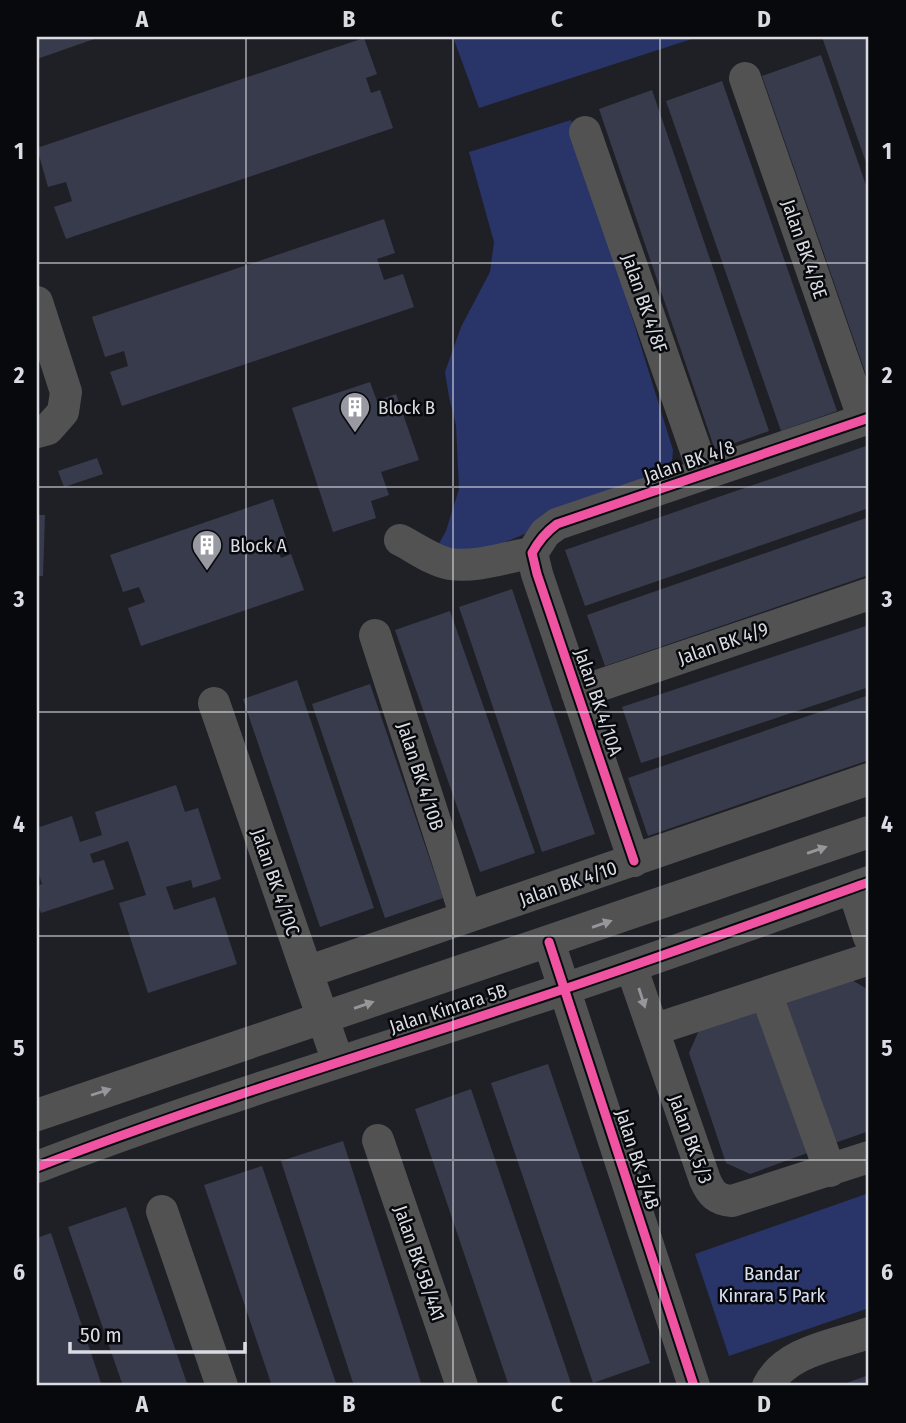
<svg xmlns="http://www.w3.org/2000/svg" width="906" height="1423" font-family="'Fira Sans Condensed',sans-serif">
<rect width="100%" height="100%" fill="#1f2026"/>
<path fill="#293468" d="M453,37H698L479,108Z
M571,120L673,450L671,472L437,571L432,556L446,531L459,489L456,425L449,397L445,372L461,327L490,272L494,242L469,152Z
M869,1193V1308L729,1356L695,1254Z"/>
<path fill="#383b4c" d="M37,37H100L37,59Z
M822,37H869V171Z
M364,38L377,74L366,78L371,93L380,90L393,128L66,239L54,207L72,201L66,182L48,187L37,148Z
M821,55L869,194V383L762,76Z
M722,81L837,411L781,431L666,101Z
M652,90L769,431L715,450L599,109Z
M384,219L395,253L377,259L384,280L403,274L414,307L122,406L110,372L128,366L124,351L105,357L92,317Z
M370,382L377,401L396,394L419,460L381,472L389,495L371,501L376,518L333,532L292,408Z
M869,445V508L585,606L565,550Z
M97,458L103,474L64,487L58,471Z
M273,499L286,538L275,542L281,558L291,554L304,590L141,646L128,608L145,602L139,587L123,592L110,555Z
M37,515H45L43,576H37Z
M869,517V575L605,666L587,615Z
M512,589L595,834L542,852L459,607Z
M450,611L535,853L480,872L395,630Z
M869,625V687L641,763L622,707Z
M297,680L374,908L320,927L243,699Z
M370,684L443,898L385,918L312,704Z
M869,695V760L648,836L628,778Z
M176,785L185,812L198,808L221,879L193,888L191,880L166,887L174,910L215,897L237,964L148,993L119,903L146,895L128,841L90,854L93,863L104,860L114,889L41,913L37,901V886L42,884L37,868V828L72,816L80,842L102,835L95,812Z
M850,979L869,990V1131L829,1145L781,1002Z
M765,1006L813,1151L750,1174L726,1163L689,1053L700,1028Z
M548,1064L650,1363L593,1383L491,1083Z
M471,1089L572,1386H509L415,1109Z
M343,1141L422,1386H354L281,1161Z
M262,1166L337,1386H272L204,1185Z
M126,1207L188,1386H123L68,1227Z
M51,1233L102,1386H37V1238Z
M869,1375V1386H838Z"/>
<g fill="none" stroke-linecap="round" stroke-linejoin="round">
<path stroke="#535253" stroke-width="32" d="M745,78L864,420
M585,132L704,474
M37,302L66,392L63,412L48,429L37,432
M400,540C416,548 433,561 450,564C477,568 506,557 532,553
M532,553L545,533L557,524L869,418
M532,553L537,574L634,861
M375,635L466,917
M577,693L869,594
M214,703L338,1062
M853,888L869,937
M549,942L694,1386
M631,966L705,1180C711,1194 717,1200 732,1201L869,1157
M307,972L869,779
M766,993L830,1171
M653,1030L869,959
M37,1115L869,832
M378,1140L462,1386
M37,1167C210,1100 388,1048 564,989C666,955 768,918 869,882
M162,1211L222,1386
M768,1386C785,1351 835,1345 869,1333"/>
<g stroke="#08090d" stroke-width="13">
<path id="cycleway" d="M634,861L537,574L532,553C539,540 546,532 557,524L869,418
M549,942L694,1386
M37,1167C210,1100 388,1048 564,989C666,955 768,918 869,882"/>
</g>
<use href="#cycleway" stroke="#f153a3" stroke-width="9"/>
</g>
<defs><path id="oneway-solid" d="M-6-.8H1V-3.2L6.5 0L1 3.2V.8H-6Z" transform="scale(1.75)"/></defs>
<g fill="#96979b">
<use href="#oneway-solid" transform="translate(817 850) rotate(-19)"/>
<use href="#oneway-solid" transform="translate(602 924) rotate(-19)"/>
<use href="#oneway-solid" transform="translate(642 998) rotate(72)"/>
<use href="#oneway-solid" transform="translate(364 1005) rotate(-19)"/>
<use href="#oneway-solid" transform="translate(101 1092) rotate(-18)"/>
</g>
<path fill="none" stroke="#dadce3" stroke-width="2" stroke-opacity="0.55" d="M246,37V1386M453,37V1386M660,37V1386M37,263H869M37,487H869M37,712H869M37,936H869M37,1160H869"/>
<defs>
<g id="building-pin" transform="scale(1.575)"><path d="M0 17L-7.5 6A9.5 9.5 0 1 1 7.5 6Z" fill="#999aa1" stroke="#08090d"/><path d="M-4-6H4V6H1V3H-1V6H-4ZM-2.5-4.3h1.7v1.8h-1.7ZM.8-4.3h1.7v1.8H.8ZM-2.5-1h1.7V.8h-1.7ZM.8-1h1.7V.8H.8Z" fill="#fff"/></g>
</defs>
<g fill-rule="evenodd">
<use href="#building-pin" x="355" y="407"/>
<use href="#building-pin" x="207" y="545"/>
</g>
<g text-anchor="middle" stroke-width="5" stroke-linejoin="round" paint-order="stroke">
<g font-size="19" fill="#dadce3" stroke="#08090d">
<text transform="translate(805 249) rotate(71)" y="7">Jalan BK 4/8E</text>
<text transform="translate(645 303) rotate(71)" y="7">Jalan BK 4/8F</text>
<text transform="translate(689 461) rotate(-19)" y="7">Jalan BK 4/8</text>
<text transform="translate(723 643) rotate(-19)" y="7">Jalan BK 4/9</text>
<text transform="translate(599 702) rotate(71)" y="7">Jalan BK 4/10A</text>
<text transform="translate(421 776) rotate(72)" y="7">Jalan BK 4/10B</text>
<text transform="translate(276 882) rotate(71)" y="7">Jalan BK 4/10C</text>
<text transform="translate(568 883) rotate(-19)" y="7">Jalan BK 4/10</text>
<text transform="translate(448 1008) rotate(-18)" y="7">Jalan Kinrara 5B</text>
<text transform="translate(691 1139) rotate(70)" y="7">Jalan BK 5/3</text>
<text transform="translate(638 1159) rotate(72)" y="7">Jalan BK 5/4B</text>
<text transform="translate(420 1263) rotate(71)" y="7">Jalan BK 5B/4A1</text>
</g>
<g font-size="19" fill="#dadce3" stroke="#08090d" text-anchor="start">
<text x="378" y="414">Block B</text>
<text x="230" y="552">Block A</text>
</g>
<g font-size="19" fill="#d9e0f6" stroke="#08090d">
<text x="772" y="1280">Bandar<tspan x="772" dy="22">Kinrara 5 Park</tspan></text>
</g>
</g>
<rect width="906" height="1423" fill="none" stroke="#08090d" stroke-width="77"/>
<path d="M70 1342v10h175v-10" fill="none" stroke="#dadce3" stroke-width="3.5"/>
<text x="80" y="1342" font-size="21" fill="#dadce3" stroke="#08090d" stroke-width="5" paint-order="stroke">50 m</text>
<rect x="38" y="38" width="829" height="1346" fill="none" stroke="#dadce3" stroke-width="2.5"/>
<g font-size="23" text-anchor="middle" font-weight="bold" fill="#dadce3">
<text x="142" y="27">A</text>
<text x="349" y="27">B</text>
<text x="557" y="27">C</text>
<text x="764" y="27">D</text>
<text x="19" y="159">1</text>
<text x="887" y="159">1</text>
<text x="19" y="383">2</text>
<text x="887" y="383">2</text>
<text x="19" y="607">3</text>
<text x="887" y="607">3</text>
<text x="19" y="832">4</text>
<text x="887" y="832">4</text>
<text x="19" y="1056">5</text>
<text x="887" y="1056">5</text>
<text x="19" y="1280">6</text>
<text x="887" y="1280">6</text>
<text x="142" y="1412">A</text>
<text x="349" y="1412">B</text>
<text x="557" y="1412">C</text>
<text x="764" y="1412">D</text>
</g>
</svg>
